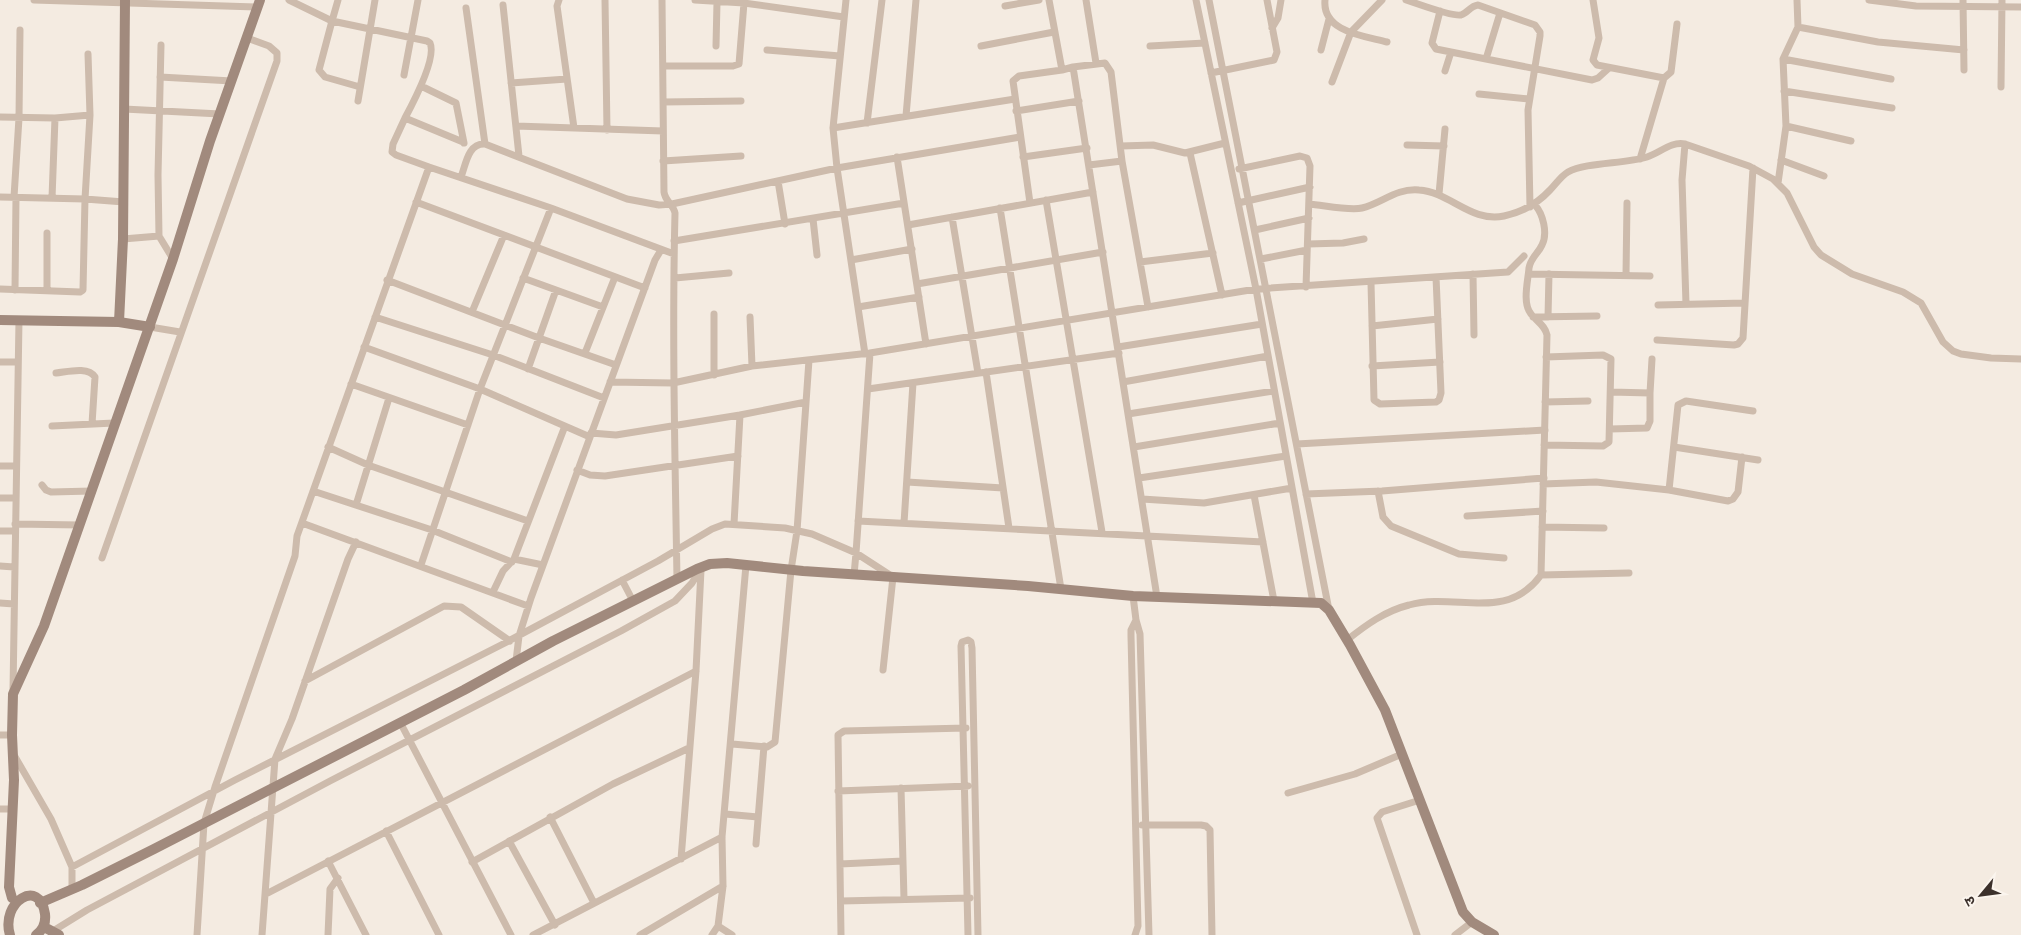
<svg xmlns="http://www.w3.org/2000/svg" width="2021" height="935" font-family="Helvetica,'Noto Sans Devanagari',sans-serif">
<rect width="100%" height="100%" fill="#f4ebe1"/>
<g fill="none" stroke-linecap="round" stroke-linejoin="round">
<path stroke="#cdbbac" stroke-width="7" d="M34,0L258,7
M289,0L332,21L338,0
M559,0L557,6L574,128
M605,0L607,130
M662,0L664,192C665,201 673,204 675,213C672,335 675,457 677,579
M846,0L833,128L837,168L865,354
M1049,0L1062,70L1073,67L1157,597
M1086,0L1096,63
M1196,0L1256,289L1313,603
M1209,0L1329,610
M1325,0C1322,32 1365,36 1387,42
M1406,0C1416,3 1452,17 1461,15C1468,13 1470,6 1478,5L1535,25L1540,32V36L1528,110L1530,207
M1593,0L1599,38L1593,60L1597,65L1664,78L1671,72L1677,24
M1869,0L1916,6L2021,7
M1963,0L1964,70
M744,3L844,17
M503,5L519,156
M1005,6L1039,0
M466,8L485,144
M1440,11L1432,43L1436,49L1451,52L1445,71
M1798,27L1878,42L1964,50
M1272,28L1278,18L1281,0
M161,45L158,175L159,236L173,259
M716,46L717,2
M981,46L1054,32
M1150,46L1205,43
M767,50L840,56
M1321,50L1329,19
M1451,52L1486,59L1500,13
M1486,59L1592,80L1598,78L1609,68
M1783,59L1891,79
M663,66H733L739,64L744,3L695,0
M1073,67L1105,63L1111,72L1122,161L1148,307
M1211,73L1274,60L1277,52L1267,0
M404,75L418,0
M160,77L232,81
M1332,82L1351,32L1382,0
M511,83L567,79
M421,86L456,103L464,143
M360,87L325,77L319,70L332,21L427,41L430,43C437,58 413,103 405,118L463,142
M2001,87L2002,0
M1784,91L1892,108
M1479,94L1529,99
M358,101L375,0
M663,102L741,101
M124,109L220,114
M1016,111L1079,101
M906,116L916,0
M0,117L55,118L90,115
M405,118L393,144L392,152L396,155L429,167
M867,123L882,0
M516,126L663,131
M1786,126L1851,141
M833,128L1015,99
M1685,144L1682,180L1686,304
M1407,145L1444,146
M1121,146L1153,145L1185,153L1225,143
M1190,153L1222,295
M897,157L926,344
M1023,157L1087,148
M1640,159L1664,78
M1781,160L1824,176
M663,161L741,156
M1089,165L1122,161
M1239,169L1300,156L1307,158L1310,166L1306,287
M461,177C466,164 468,143 485,144L627,199L659,205L672,204L837,168L1020,137
M778,181L785,224
M1778,183L1786,126L1783,59L1798,27L1797,0
M1439,194L1445,129
M0,197L85,199L124,202
M14,197L19,118L20,30
M52,198L55,118
M1046,200L1102,532
M416,202L645,288
M1030,203L1013,81L1019,76L1062,70
M1238,203L1310,187
M1309,204C1323,205 1349,211 1362,208C1382,203 1396,188 1419,190C1450,192 1471,223 1504,216C1523,212 1537,204 1550,190C1556,184 1561,176 1568,172C1586,162 1625,164 1647,157C1660,153 1671,141 1685,144L1749,166L1773,179L1787,193L1814,247L1821,255L1852,274L1903,292L1921,303L1943,342L1953,351L1961,354L1991,358L2021,359
M1000,208L1061,589
M952,217L978,373
M813,219L817,255
M908,225L1093,192
M1255,230L1309,218
M47,233V290
M123,239L159,236
M674,241L904,203
M1308,244L1343,243L1364,239
M1261,259L1307,250
M851,260L912,249
M1140,262L1213,253
M1473,274L1474,335
M1529,274L1650,276
M1626,275L1627,203
M523,278L603,307
M675,278L729,273
M387,280L539,338L616,365
M1371,283L1374,400L1380,404L1436,402L1439,400L1441,393L1436,277
M917,284L1103,252
M0,289L80,292L83,290L85,199L90,115L88,54
M15,290L16,197
M1658,305L1745,303
M858,307L919,297
M472,312L504,235
M714,314V375
M375,317L493,355L604,398
M750,317L752,366
M1533,317L1597,316
M1548,317L1549,274
M1372,326L1438,319
M150,327L180,332
M1657,340L1734,345L1738,344L1743,338L1753,168
M364,347L480,389L590,437
M1118,347L1262,324
M585,353L615,277
M870,353L1256,289L1508,272L1524,256
M0,362H18
M1372,366L1440,362
M528,369L556,290
M986,372L1009,528
M56,373C67,372 88,366 95,377L92,424
M610,382L673,383L752,366L870,353L856,553L893,577L883,670
M1123,382L1268,356
M351,384L468,425
M868,389L1119,353
M1611,392L1650,393L1652,359
M1545,402L1588,401
M1128,414L1274,391
M52,426L114,423
M1610,429L1647,428L1650,421V393
M591,433L616,435L740,415
M1297,444L1545,430
M1544,445L1603,446L1609,442L1611,359L1603,355L1546,357
M328,447L368,465L528,521
M1134,447L1280,423
M1674,447L1758,460
M0,466H16
M577,470L590,475L605,476L738,456
M1139,478L1286,456
M907,482L1003,488
M1543,484L1596,482L1669,490L1678,405L1686,401L1753,411
M42,485L46,490L51,492L92,491
M1669,490L1728,501L1733,499L1738,492L1742,457
M313,491L432,530L512,562
M1378,491L1383,517L1391,526L1459,554L1504,558
M1306,494L1382,491L1544,478
M1254,495L1274,601
M0,498H16
M1142,499L1204,503L1292,488
M356,505L389,398
M1467,516L1543,511
M858,521L1263,542
M302,523L528,606
M904,523L913,383
M15,524L80,525
M734,524L740,415L806,402
M1542,527L1604,528
M0,531H15
M102,558L277,61V53L269,46L247,38
M514,559L543,565
M421,565L480,389L551,208
M0,566L14,567
M1541,575L1629,573
M622,580L633,601
M493,592L503,571L514,559L565,426
M1133,596L1136,620L1140,634L1149,935
M0,603L14,604
M1347,640C1366,625 1385,611 1409,605C1456,592 1506,623 1541,575L1547,335C1545,325 1537,322 1531,314C1522,303 1528,281 1529,268C1531,257 1538,254 1542,245C1548,233 1543,214 1535,205
M516,661L519,636L531,598L655,260L661,250
M305,681L444,606L461,607L510,641
M13,691L19,320
M400,722L511,935
M0,735H12
M732,744L767,747L775,742L791,570L797,531L809,360
M14,755L51,819L72,867V889
M901,788L904,899
M838,791L968,786
M1288,793L1355,774L1402,754
M0,809H13
M725,814L758,817
M550,817L594,903
M1142,825H1201L1206,826L1210,830L1212,935
M386,831L439,935
M509,841L555,925
M756,844L764,746
M681,859L696,671L701,570
M328,861L366,935
M472,862L613,784L689,748
M840,864L903,861
M72,867L235,780L501,645L658,561L712,529L725,524L785,528L812,534L856,553L854,575
M266,894L696,671
M841,901L970,898
M718,926L732,935
M53,931L87,910L330,781L621,631L675,601L692,583L701,568
M197,935L204,823L215,787L295,556L297,536L429,167L551,208L674,254
M262,935L275,759L292,719L348,559L356,542
M328,935L330,889L338,878
M533,935L722,837
M640,935L723,886
M712,935L718,926L723,886L722,837L746,565
M841,935L838,735L844,731L966,728
M968,935L961,646L962,642L968,640L971,642L972,648L978,935
M1135,935L1138,926L1131,636V630L1136,620
M1417,935L1377,818L1382,812L1420,800
M1455,935L1472,922"/>
<path stroke="#a18a7d" stroke-width="10" d="M0,320L119,322L150,327
M119,322L123,239L125,0
M12,898L9,887L14,780L12,735L13,694L44,626L173,259L210,141L260,0
M40,903L82,885L154,849L464,690L553,641L697,569L710,564L727,563L803,571L1028,586L1133,596L1321,603L1329,610L1350,645L1385,710L1463,912L1472,922L1494,935
M44,927L59,935
M10,935C0,902 40,877 45,914C46,923 43,930 36,935"/>
</g>
<g transform="translate(1981 895) rotate(241)" stroke="#fbf5ee" stroke-width="4" paint-order="stroke">
<path d="M0-4L9 19L0 12L-9 19Z" fill="#3b302b"/>
<text y="-8" font-size="14" font-weight="bold" text-anchor="middle" fill="#3b302b">उ</text>
</g>
</svg>
